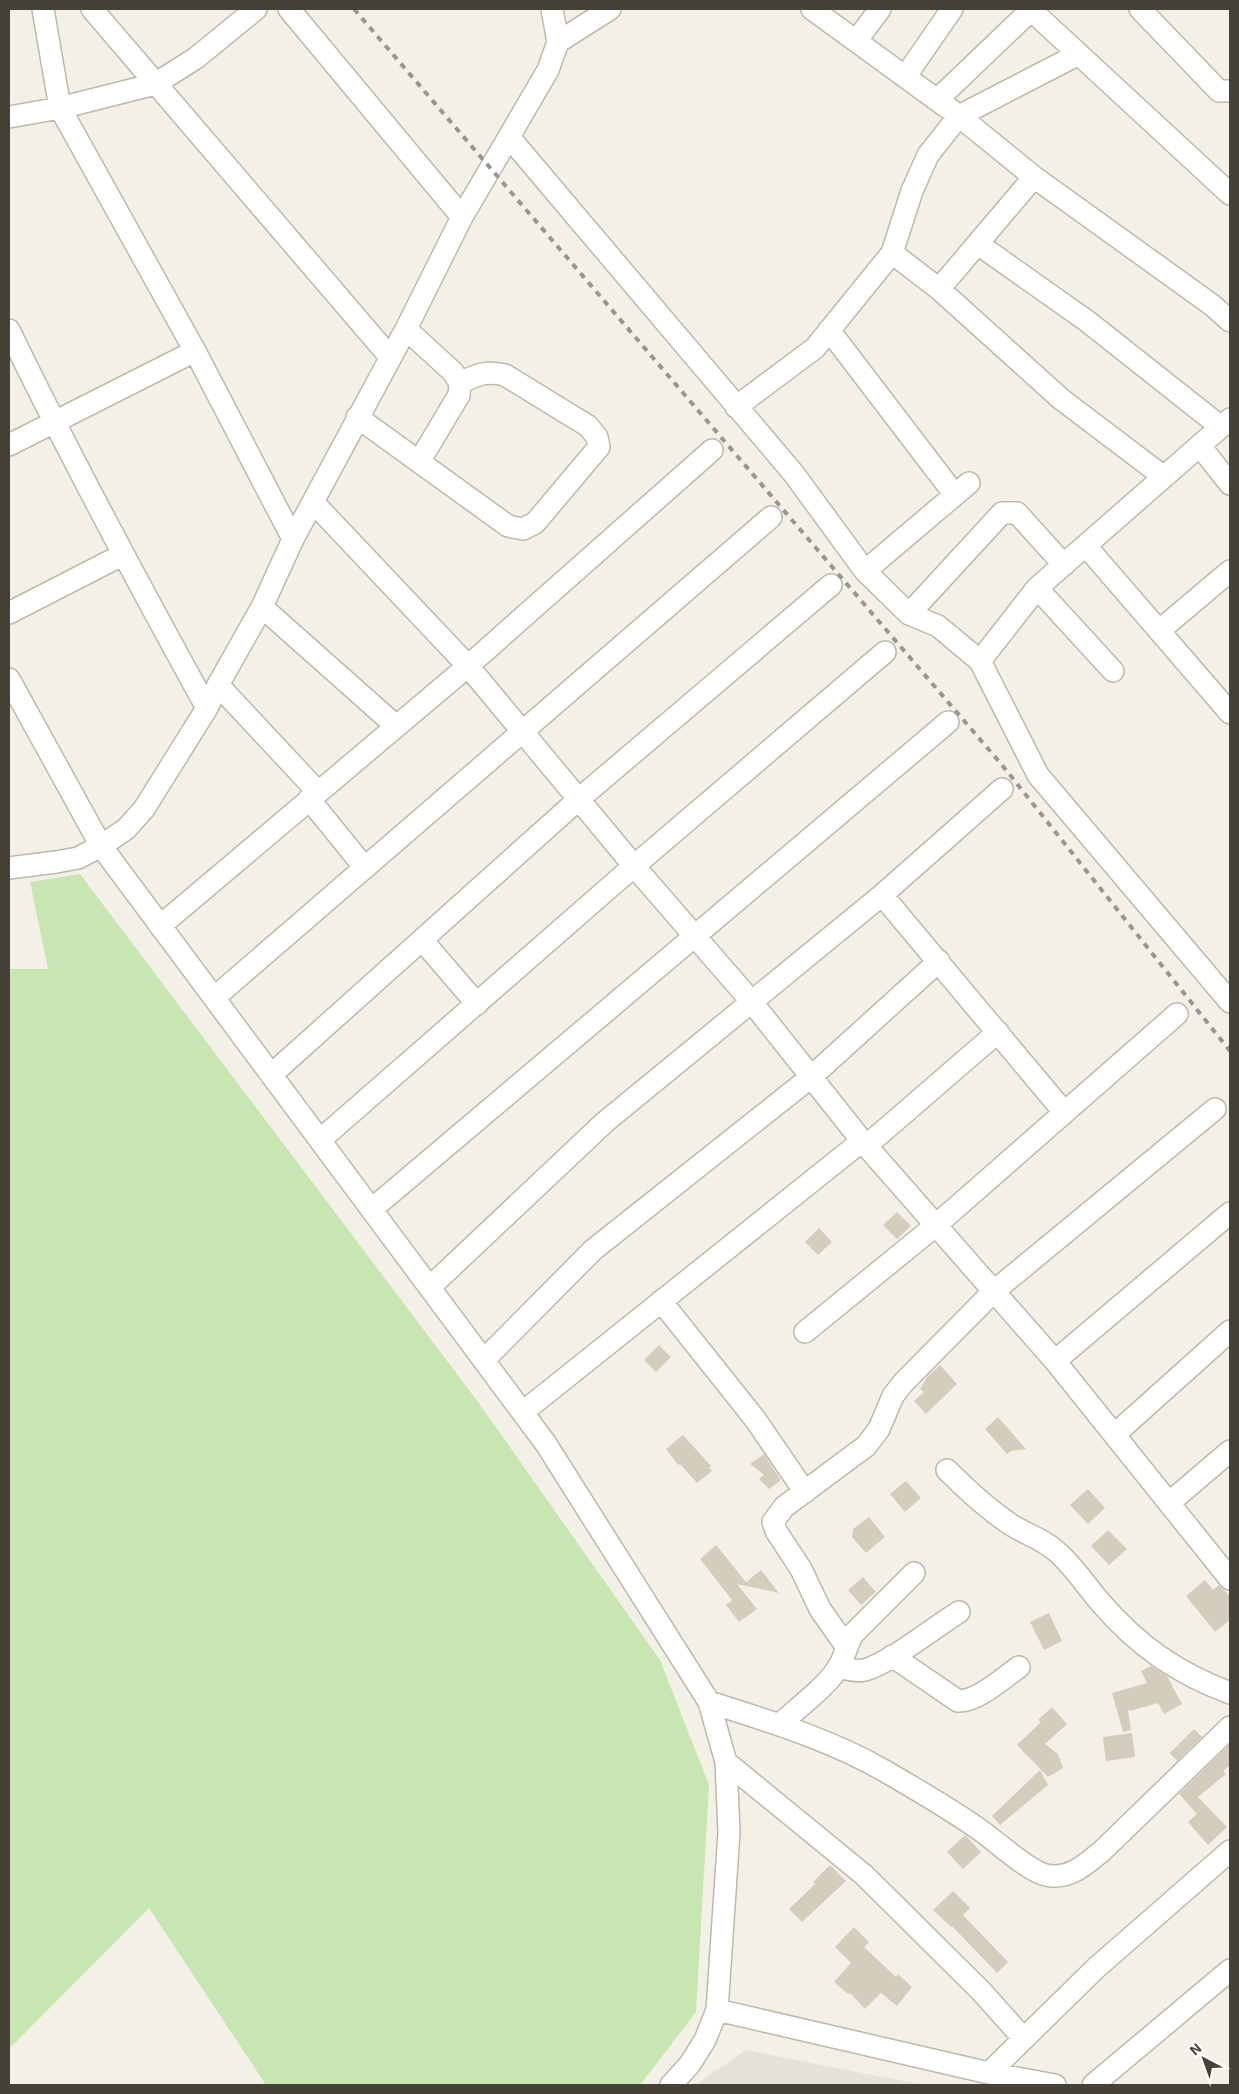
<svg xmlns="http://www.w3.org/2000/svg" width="1239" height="2094" font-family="'Exo 2',sans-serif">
<rect width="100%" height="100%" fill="#f3f1e7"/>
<path fill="#e5e2dc" d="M746,2050L924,2085H695Z"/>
<path fill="#c8e6b1" d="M80,874L478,1402L660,1660L709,1785L696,2012L640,2085H266L149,1908L9,2049V969H48L30,882Z"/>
<path fill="#d4cdbd" d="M897,1212L911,1226L897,1239L883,1225Z
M819,1228L832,1242L818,1255L805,1242Z
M659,1345L671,1357L656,1372L644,1360Z
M940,1365L957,1384L926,1414L914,1401L924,1392L920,1389L927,1377Z
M998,1417L1026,1449L1011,1451L1007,1454L985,1429Z
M683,1435L711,1466L709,1468L712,1471L697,1483L680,1464L678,1465L666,1449Z
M764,1454L781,1480L769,1489L759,1479L764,1475L750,1464Z
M906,1481L921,1498L905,1512L890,1494Z
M1088,1489L1105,1508L1088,1524L1070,1505Z
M869,1517L885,1537L866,1553L852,1537L853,1529Z
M1108,1530L1127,1549L1109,1565L1091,1546Z
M716,1545L746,1582L761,1570L779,1593L737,1584L757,1609L739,1622L726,1605L732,1600L700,1559Z
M863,1577L876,1592L861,1605L848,1590Z
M1205,1580L1213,1590L1219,1585L1230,1596V1620L1215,1632L1186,1596Z
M1049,1613L1062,1641L1044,1650L1030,1622Z
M1151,1666L1167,1676L1182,1704L1164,1714L1158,1703L1130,1711L1128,1710L1131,1730L1123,1732L1112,1693L1147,1683L1141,1671Z
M1052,1707L1067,1724L1045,1744L1058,1754L1063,1768L1048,1777L1017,1745L1041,1722L1038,1720Z
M1194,1729L1202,1737L1177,1761L1170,1753Z
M1132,1733L1135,1757L1106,1761L1103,1737Z
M1230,1744V1765L1223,1771L1226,1774L1198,1797L1227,1827L1208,1845L1188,1822L1197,1814L1179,1794Z
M1040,1770L1048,1785L1000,1825L992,1816Z
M965,1835L981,1852L963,1869L947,1852Z
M830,1865L846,1881L802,1922L789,1909L815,1884L813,1882Z
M953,1891L970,1908L963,1915L1008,1962L997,1973L952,1926L951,1927L933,1910Z
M854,1927L869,1942L864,1947L896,1977L898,1974L912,1987L897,2006L881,1993L865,2009L850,1993L848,1994L834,1982L851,1963L835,1947Z"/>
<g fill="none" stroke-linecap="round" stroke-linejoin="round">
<g stroke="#beb9aa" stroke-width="24">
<path id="minor" d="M43,9L60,108L195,351L293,539
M92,9L390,357
M289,9L462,217
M812,9L959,116L1034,177L1212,305L1230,321
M1140,9L1219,91H1230
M856,41L880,9
M558,42L610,9
M905,77L952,9
M937,100L1031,10L1230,194
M9,117L60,108L155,84L196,58L256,9
M509,137L794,474L865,571L909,614L938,626L980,661L1038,775L1230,1002
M978,244L1087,321L1221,427
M892,253L939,289L1061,399L1164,477
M939,289L1034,177
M406,329L453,372L460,383L459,395L419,462
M9,330C71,459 138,583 207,708
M829,330L955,495
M736,407L815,348L892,253L912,191L928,155L959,116L1079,54
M357,417L508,526L523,529L535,523L599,447L597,437L588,426L505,375C485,371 478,374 460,383
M9,445L195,351
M1200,446L1230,484
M313,502L468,666L634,866L751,1001L862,1141L1055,1361L1230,1579
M1086,546L1230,713
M865,571L969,483
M1037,588L1113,671
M262,607L396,726
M9,613L122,555
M909,614L1002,513H1017L1064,565
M1160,630L1230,571
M980,661L1037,588L1230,419
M9,679L101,846L546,1444L709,1702L726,1762L729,1832L717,2010L705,2040L690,2064L671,2085
M218,685L318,792
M309,799L365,868
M9,868L56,862L78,858L101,846L126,829L144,809L207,708L218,685L262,607L293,539L406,329L462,217L548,70L558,42L552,9
M882,895L1064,1112
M160,926L468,666L712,450
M422,940L477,1004
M214,998L771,517
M271,1075L579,799L831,585
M320,1140L634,866L885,652
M866,1146L998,1032
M372,1209L948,722
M430,1287L605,1122L882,895L1002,789
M661,1301L755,1419L805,1492
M805,1332L935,1226L1177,1014
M484,1360L593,1250L811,1077L939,961
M1055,1361L1230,1213
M523,1412L862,1141
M1114,1435L1230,1331
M947,1470C967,1490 986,1508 1010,1524C1025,1534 1043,1539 1056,1551C1073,1565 1086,1586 1101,1603C1138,1646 1177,1673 1230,1693
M1169,1503L1230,1451
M846,1646L820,1609L801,1569L776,1531L773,1522L784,1507L866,1446L879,1429L893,1396L903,1383L993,1292L1215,1109
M892,1656L958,1701C977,1702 1003,1678 1019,1667
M838,1667C847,1669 856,1672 865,1670C893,1661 933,1628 959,1612
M709,1702C768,1721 829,1739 883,1770C916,1789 949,1808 980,1830C996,1841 1028,1871 1046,1875C1069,1880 1085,1865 1102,1851L1230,1727
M779,1725C795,1710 829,1685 839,1666C845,1656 847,1644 853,1634L914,1573
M726,1762L864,1875L981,1991L1024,2039
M717,2010L989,2073L1055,2085
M989,2073L1096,1968L1230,1851
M1093,2085L1230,1970"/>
</g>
<use href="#minor" stroke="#fff" stroke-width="21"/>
<path stroke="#969696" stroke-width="4" stroke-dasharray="6 6" stroke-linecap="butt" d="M354,9L1002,765L1230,1051"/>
</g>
<rect width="1239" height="2094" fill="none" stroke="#464136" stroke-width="20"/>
<g transform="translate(1204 2059) rotate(319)" stroke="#ffffff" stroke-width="4" paint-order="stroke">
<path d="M0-4L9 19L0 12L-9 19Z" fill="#464136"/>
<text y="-8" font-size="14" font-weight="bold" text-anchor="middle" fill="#464136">N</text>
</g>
</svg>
